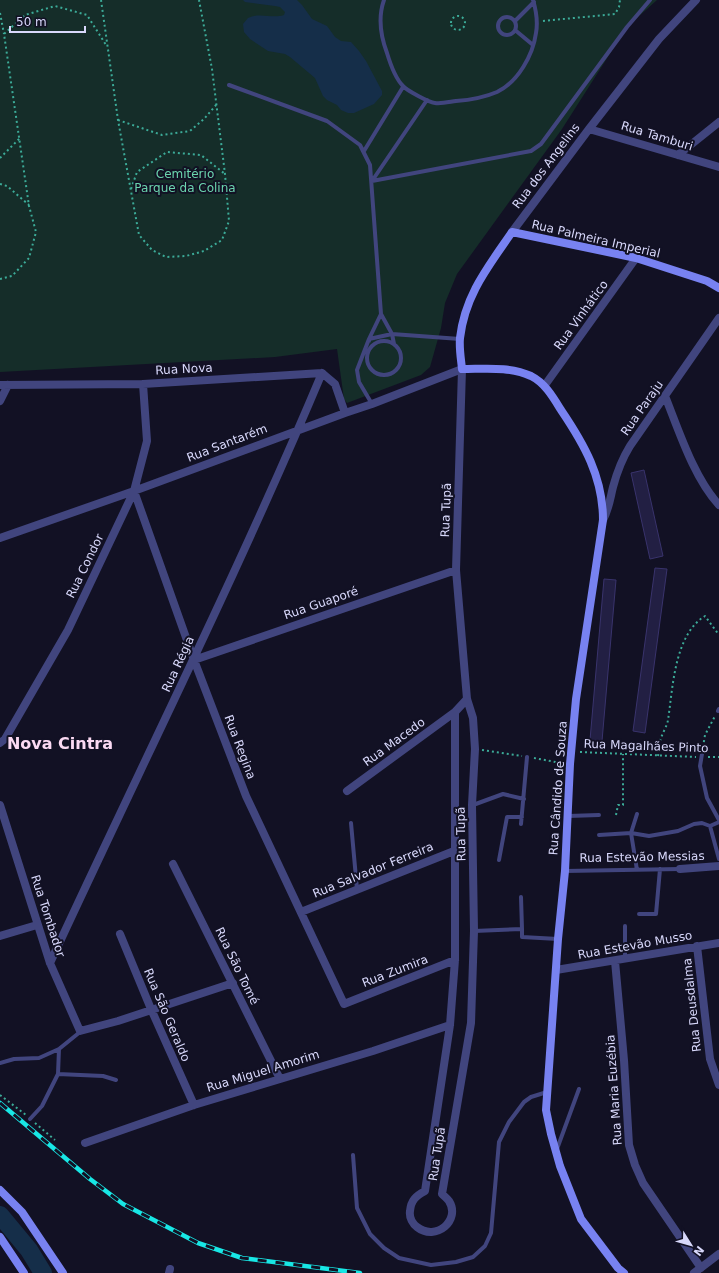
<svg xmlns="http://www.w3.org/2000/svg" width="719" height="1273" font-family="'DejaVu Sans',sans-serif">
<rect width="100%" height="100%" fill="#121124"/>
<path fill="#152d29" d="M0,0H657L627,27L562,129L457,274L445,303L441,328L430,367L421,375L347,403L344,399L337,349L275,357L0,372Z"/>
<path fill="#152e49" d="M243,0H297L302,5L312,19L327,26L335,37L341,41L351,42L359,51L366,61L382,91V95L374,104L354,113H348L341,110L337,105L327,100L323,96L315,78L290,57L285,54L268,51L250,39L244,32L243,24L248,18C260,12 272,19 284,15L285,12L280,7L275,6L245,2Z"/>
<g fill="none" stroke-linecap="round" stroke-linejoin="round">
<path stroke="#152e49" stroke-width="18" d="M0,1215L29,1250L43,1273"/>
</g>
<path fill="#221f43" stroke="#39336c" d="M644,470L663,556L650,559L631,473Z
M655,568L667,569L645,733L633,731Z
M604,579L616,580L602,741L590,740Z"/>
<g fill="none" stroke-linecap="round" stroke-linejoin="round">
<path stroke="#3cab98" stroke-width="2" stroke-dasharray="2 3" stroke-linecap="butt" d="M101,0L118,120L139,235L152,250L166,257L186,256L204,251L222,240L229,221L225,174L212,69L199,0
M0,13L4,34
M451 23a7 7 0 1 1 14 0a7 7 0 1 1-14 0Z
M543,21L615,14L619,7L620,0
M118,120L162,135L190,131L204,119L216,105
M0,158L20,138
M0,184L7,186L29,205
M131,189L137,172L167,152L201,155L225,174
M0,279L12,276L29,258L36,232L29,206L4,34L25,15L55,6L87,15L106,45
M703,747L705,735L715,716
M482,750L522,756
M580,752L696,757
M658,756C659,750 659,743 661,738C663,732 667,726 668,720C673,688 674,635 705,616L719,635
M708,757H719
M534,758L561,763
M616,815L618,805H623V754
M0,1095L26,1115
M35,1123L55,1140"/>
<path stroke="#41457e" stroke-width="4" d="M384,0C378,17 381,37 387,53C390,63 396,79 403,86C406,90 430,103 435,103C441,104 449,102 456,101C470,100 483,98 497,92C518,82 533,55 536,33C538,22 536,10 533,0
M498 26a9 9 0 1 1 18 0a9 9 0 1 1-18 0Z
M515,21L534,2
M515,30L533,45
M229,85L327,121L360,145L370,165L381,314
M364,151L403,87
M372,181L531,151L541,144L627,27L650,0
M372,181L427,100
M369,341V339L392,334L460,339
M367 358a17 17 0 1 1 34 0a17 17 0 1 1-34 0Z
M372,404L359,382L357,370L369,339L381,314L392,334L394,344
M718,711L719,709
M702,754L700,766L707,798L719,820
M473,805L503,794L524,799
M637,814L631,833L637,870
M568,816L599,815
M351,823L357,889
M521,824L527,757
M710,826L719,822
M599,835L631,833L649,836L678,831L694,824L702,823L710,826L719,859
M499,860L507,817H522
M565,871L680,869
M521,897L522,929
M639,914H656L660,869
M474,931L522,929V937L558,939
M625,959V926
M0,1063L14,1059L39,1058L59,1049
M58,1074L103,1076L116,1080
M30,1119L42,1106L58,1074L59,1049L80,1032
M557,1149L579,1089
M353,1155L357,1208L370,1234L384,1248L399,1258L431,1265L456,1262L473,1257L485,1246L491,1233L499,1142L509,1122L524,1102L531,1097L547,1092"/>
<path stroke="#41457e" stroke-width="8" d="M589,129L719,167
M678,155L719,122
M512,232L589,129L659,39L696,0
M0,385L143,384L322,373L335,384L345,413
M545,385L636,258
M665,396C679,431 694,478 719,505
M0,401L8,385
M134,491L194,660L246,796L344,1004L455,960
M603,520C609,509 610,499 613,487C617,472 622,459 630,446L719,318
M0,538L134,491L345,413L372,404L462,369L456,570L467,699L473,718L475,749L472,805L474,931L471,1023L442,1194C444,1196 447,1198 449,1201C461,1220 436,1242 417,1227C413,1224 409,1218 410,1211C411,1200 416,1196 425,1191L450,1025L455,960V712L467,699
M194,660L456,570
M0,743L5,739L68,630L134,491L147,441L143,384
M347,791L455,712
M0,805L50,963L80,1031L118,1021L233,983
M173,864L280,1079
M680,869L719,866
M301,912L454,851
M120,934L151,1009L194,1105
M0,936L37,925
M697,946L710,1059L719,1085
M615,961L624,1060L629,1145L635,1165L643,1183L701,1268
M50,963C141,766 238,573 322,373
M556,970L719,943
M85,1143L194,1105L373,1051L450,1025
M169,1273L170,1269
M694,1273L719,1254"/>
<path stroke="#7882f1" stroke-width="8" d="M0,1190L22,1212L63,1273
M0,1237L24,1273
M624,1273L618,1268L581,1219L560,1166L551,1134L546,1110L558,939L565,871L570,764L576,699L603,520C603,477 584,444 561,410C553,397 545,383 531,376C509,366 485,369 462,369C461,359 459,348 460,338C465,295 488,267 512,232L636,258L707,281L719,288"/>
<g stroke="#18e7e5" stroke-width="4.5">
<path id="rail" d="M0,1103L90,1179L123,1204L198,1243L242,1258L360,1273"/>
</g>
<use href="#rail" stroke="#121124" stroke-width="3" stroke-dasharray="9" stroke-linecap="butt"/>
</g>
<g text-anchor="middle" stroke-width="4" stroke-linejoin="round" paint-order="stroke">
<g font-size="12" fill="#d8d8fb" stroke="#121124">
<text transform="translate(657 136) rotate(17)" y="4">Rua Tamburi</text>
<text transform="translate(546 166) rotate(-53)" y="4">Rua dos Angelins</text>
<text transform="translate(596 239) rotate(13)" y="4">Rua Palmeira Imperial</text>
<text transform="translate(581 315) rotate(-54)" y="4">Rua Vinhático</text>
<text transform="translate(184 369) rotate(-3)" y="4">Rua Nova</text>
<text transform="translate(642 408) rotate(-55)" y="4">Rua Paraju</text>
<text transform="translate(227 443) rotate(-21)" y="4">Rua Santarém</text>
<text transform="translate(446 510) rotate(-88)" y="4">Rua Tupã</text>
<text transform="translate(85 566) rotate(-64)" y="4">Rua Condor</text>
<text transform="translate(321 603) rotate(-19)" y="4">Rua Guaporé</text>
<text transform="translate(178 664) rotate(-65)" y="4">Rua Régia</text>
<text transform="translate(394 742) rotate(-36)" y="4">Rua Macedo</text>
<text transform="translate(646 746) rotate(2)" y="4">Rua Magalhães Pinto</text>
<text transform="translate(240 747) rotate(69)" y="4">Rua Regina</text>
<text transform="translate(558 788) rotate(-86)" y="4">Rua Cândido de Souza</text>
<text transform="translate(461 834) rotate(-91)" y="4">Rua Tupã</text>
<text transform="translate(642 857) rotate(-1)" y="4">Rua Estevão Messias</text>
<text transform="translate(373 870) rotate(-22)" y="4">Rua Salvador Ferreira</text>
<text transform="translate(48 916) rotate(72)" y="4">Rua Tombador</text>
<text transform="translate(635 945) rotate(-10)" y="4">Rua Estevão Musso</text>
<text transform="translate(237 966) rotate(64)" y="4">Rua São Tomé</text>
<text transform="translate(395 971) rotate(-21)" y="4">Rua Zumira</text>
<text transform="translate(692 1005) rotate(-96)" y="4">Rua Deusdalma</text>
<text transform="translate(167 1015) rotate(67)" y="4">Rua São Geraldo</text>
<text transform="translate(263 1071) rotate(-17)" y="4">Rua Miguel Amorim</text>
<text transform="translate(614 1090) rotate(-94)" y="4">Rua Maria Euzébia</text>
<text transform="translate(437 1154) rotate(-81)" y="4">Rua Tupã</text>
</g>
<g font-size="12" fill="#6bd4ae" stroke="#121124">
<text x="185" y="178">Cemitério<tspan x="185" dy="14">Parque da Colina</tspan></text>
</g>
<g font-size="16" font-weight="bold" fill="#fbdaf3" stroke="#121124">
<text x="60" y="749">Nova Cintra</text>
</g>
</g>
<g transform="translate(691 1245) rotate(127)" stroke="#121124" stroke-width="3" paint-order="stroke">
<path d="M0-3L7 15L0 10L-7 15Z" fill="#d8d8fb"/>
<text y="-6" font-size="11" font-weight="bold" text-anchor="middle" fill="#d8d8fb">N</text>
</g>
<path d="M10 26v6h75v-6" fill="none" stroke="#d8d8fb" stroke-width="2"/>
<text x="16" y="26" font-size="12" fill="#d8d8fb" stroke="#121124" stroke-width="3" paint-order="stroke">50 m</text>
</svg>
